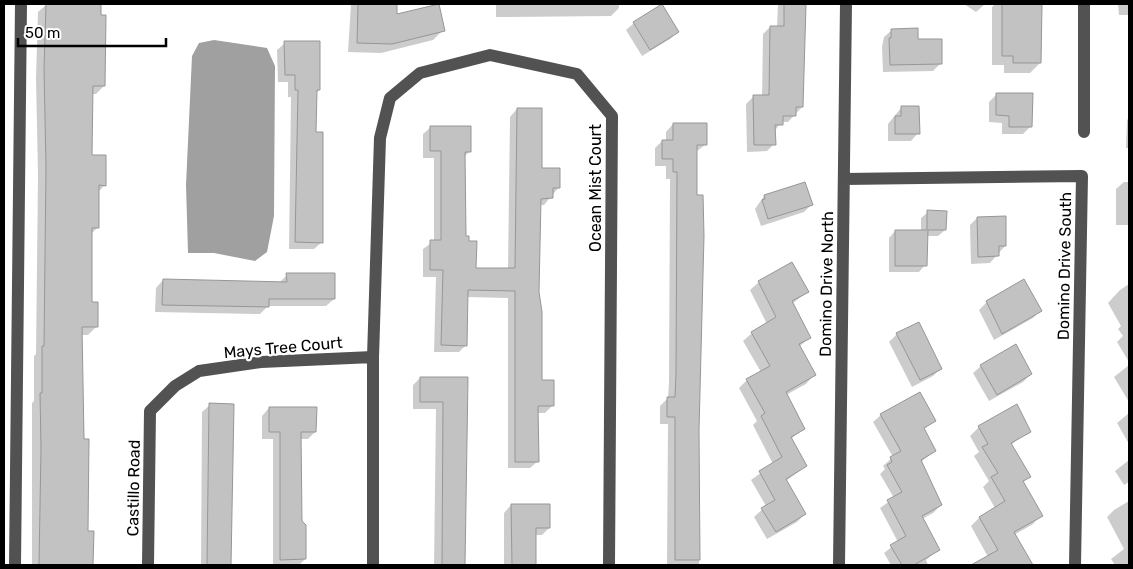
<svg xmlns="http://www.w3.org/2000/svg" width="1133" height="569" font-family="Rubik,sans-serif">
<rect width="100%" height="100%" fill="#fff"/>
<path fill="#a0a0a0" d="M214,40L267,48L275,66L274,216L267,252L255,261L214,253H188L186,185L192,56L199,43Z"/>
<path fill="#0003" d="M47,4H99L100,17L104,86L96,94H92L91,156L105,185L98,192V227L91,234V303L97,326L88,335H81L87,532H92L91,565H32V403L34,401V356L36,354L38,176L36,78L38,12Z
M351,4H396V15L443,30L433,40L381,53L348,52Z
M496,4H619V8L611,16L496,17Z
M778,4H806L802,107L788,122H781L774,132V144L767,151L747,152L746,104L753,97H762L763,34L770,27H777Z
M964,4H985L976,12Z
M995,4H1041L1040,63L1030,73H1004V65H992V7Z
M1118,4H1129V15H1119Z
M634,23L678,32L670,39L642,56L626,30Z
M892,30L917,40L940,64L933,71L883,72L882,47L884,37Z
M285,43L319,90L316,93L315,133L322,242L314,249H289L291,97H288V82H278L277,50Z
M997,94L1031,126L1023,134H1002V123L989,122V102Z
M901,108L918,133L911,141H888V124Z
M517,109L540,170L559,187L544,205H540L538,292L540,381L553,405L545,413H537L538,461L530,468H508V298L467,297L466,345L459,352H434L436,277H423V249L434,241V158H423V134L431,127L470,151L464,157L465,237L475,269H508L510,117Z
M1129,118V148H1126L1127,120Z
M673,124L706,144L696,152L699,565H667L668,424H660V406L668,398L669,382L670,179H666V166H655V148L662,141H666V132Z
M1124,182H1129V225H1116V189Z
M764,196L811,205L804,212L761,226L755,209Z
M928,212L945,230L938,236H927L925,265L919,272H889V238L895,231H921V218Z
M977,218L1005,246L990,263L971,264L970,225Z
M287,275L334,299L326,306H268L260,314L155,312L156,288L163,280L279,283Z
M759,282L808,291L792,304L809,338L799,347L814,375L806,384L786,395L803,429L791,439L806,466L786,481L805,514L797,522L767,539L754,517L766,506L751,480L773,464L753,425L757,421L739,388L747,380L761,372L743,341L752,333L767,324L750,290Z
M1129,284V362L1117,342L1123,336L1118,329L1121,326L1108,303L1120,290Z
M987,302L1040,311L1033,318L994,340L979,310Z
M897,334L940,369L933,376L912,387L889,342Z
M1129,365V402L1114,377Z
M981,366L1031,374L1023,382L989,401L973,373Z
M420,378H467L464,565H434L436,409H413V385Z
M210,405H233L231,565H201L202,412Z
M269,408L315,432L308,439H300L301,522L305,559L299,565H273V439H262V416Z
M1129,413V444L1117,423Z
M881,415L935,420L923,430L935,450L921,462L941,505L933,513L922,519L938,550L926,560L928,565H891L884,553L898,542L880,508L894,498L880,474L885,469L883,466L893,457L873,422Z
M979,427L1029,431L1011,445L1029,476L1023,483L1041,515L1033,524L1014,535L1030,565H975L988,557L971,526L979,518L995,508L983,487L989,481L974,456L979,452L970,436Z
M1129,460V482L1124,485L1115,471Z
M1129,501V565H1115L1111,559L1124,549L1107,517L1114,510Z
M511,505L549,528L542,535H534V565H504V513Z"/>
<path fill="#c2c2c2" stroke="#969696" d="M46,4H101V15H106L105,86H93L92,155H106V186L99,185V228H92V302H98V327H82L84,439H89L88,531H94L93,565H39L41,448L40,393H42V346H44L46,167L44,69Z
M358,4H397V14L439,4L445,31L392,44L357,43Z
M662,4L679,32L650,50L633,22Z
M784,4H806L803,107H796V116H783V125H775L776,145H754L753,95H769L770,26H784Z
M1002,4H1042L1041,63H1013V56H1002Z
M918,28V39H942V64L890,65L889,38H891V29Z
M284,41H320V90H317L316,132H323V243L295,242L298,90H295V75H285Z
M996,93H1033L1032,127H1009V116L996,115Z
M901,106H919L920,134H895V116H901Z
M517,108H542V168H560V188H553V198L541,199L539,292L542,312V380H554V406H538L539,462H515V291L468,290L467,346L441,345L443,270H430V240H441V151H430V126H471V152H465L466,236H469V241H477L476,268H515Z
M673,123H707V145H697V195H703L704,236L699,430L700,560H675V417H667V397H675L676,374L677,172H673V159H662V140H673Z
M805,182L813,205L768,219L762,200L765,199L764,195Z
M927,210L947,211L946,230H928L927,266H895V230H927Z
M1006,216V246H999V256L978,257L977,217Z
M792,262L809,292L792,301L811,338L799,344L816,375L786,392L805,429L791,437L807,466L786,479L806,514L776,532L761,508L775,500L759,471L782,457L761,416L765,413L746,379L770,366L751,332L776,317L758,281Z
M286,273H335V299H269V307L162,305L163,279L287,282Z
M1024,279L1042,311L1002,334L986,301Z
M919,322L942,369L920,380L896,333Z
M1016,344L1032,374L997,395L980,365Z
M420,377H468L465,565H442L443,402H420Z
M920,392L936,421L924,428L936,451L921,460L942,505L922,516L940,550L914,565H902L890,545L906,536L887,500L902,492L887,465L892,462L890,457L901,451L880,414Z
M209,403L234,404L231,565H207Z
M1017,404L1031,432L1011,443L1031,477L1023,481L1043,516L1014,532L1033,565H971L998,550L979,517L1005,501L991,477L998,473L982,447L988,444L978,426Z
M269,407H317L316,432H301L302,521L306,525V559L280,560V432H269Z
M511,504H550V528H536V565H512Z"/>
<g fill="none" stroke-linecap="round" stroke-linejoin="round">
<path stroke="#525252" stroke-width="12" d="M1084,132V4
M844,179L1082,176L1075,565
M15,565L21,4
M148,565L150,411L175,386L199,371L261,362L373,357
M373,565V357L380,138L390,98L420,73L490,55L577,74L612,116L609,565
M839,565L846,4"/>
</g>
<g text-anchor="middle" stroke-width="4.5" stroke-linejoin="round" paint-order="stroke">
<g font-size="16" fill="#000" stroke="#fff">
<text transform="translate(595 188) rotate(-90)" y="6">Ocean Mist Court</text>
<text transform="translate(1064 266) rotate(-89)" y="6">Domino Drive South</text>
<text transform="translate(826 284) rotate(-89)" y="6">Domino Drive North</text>
<text transform="translate(283 347) rotate(-5)" y="6">Mays Tree Court</text>
<text transform="translate(133 488) rotate(-89)" y="6">Castillo Road</text>
</g>
</g>
<rect width="1133" height="569" fill="none" stroke="#000000" stroke-width="10"/>
<path d="M18 38v8h148v-8" fill="none" stroke="#000000" stroke-width="2.5"/>
<text x="25" y="38" font-size="15" fill="#000000" stroke="#ffffff" stroke-width="4" paint-order="stroke">50 m</text>
</svg>
